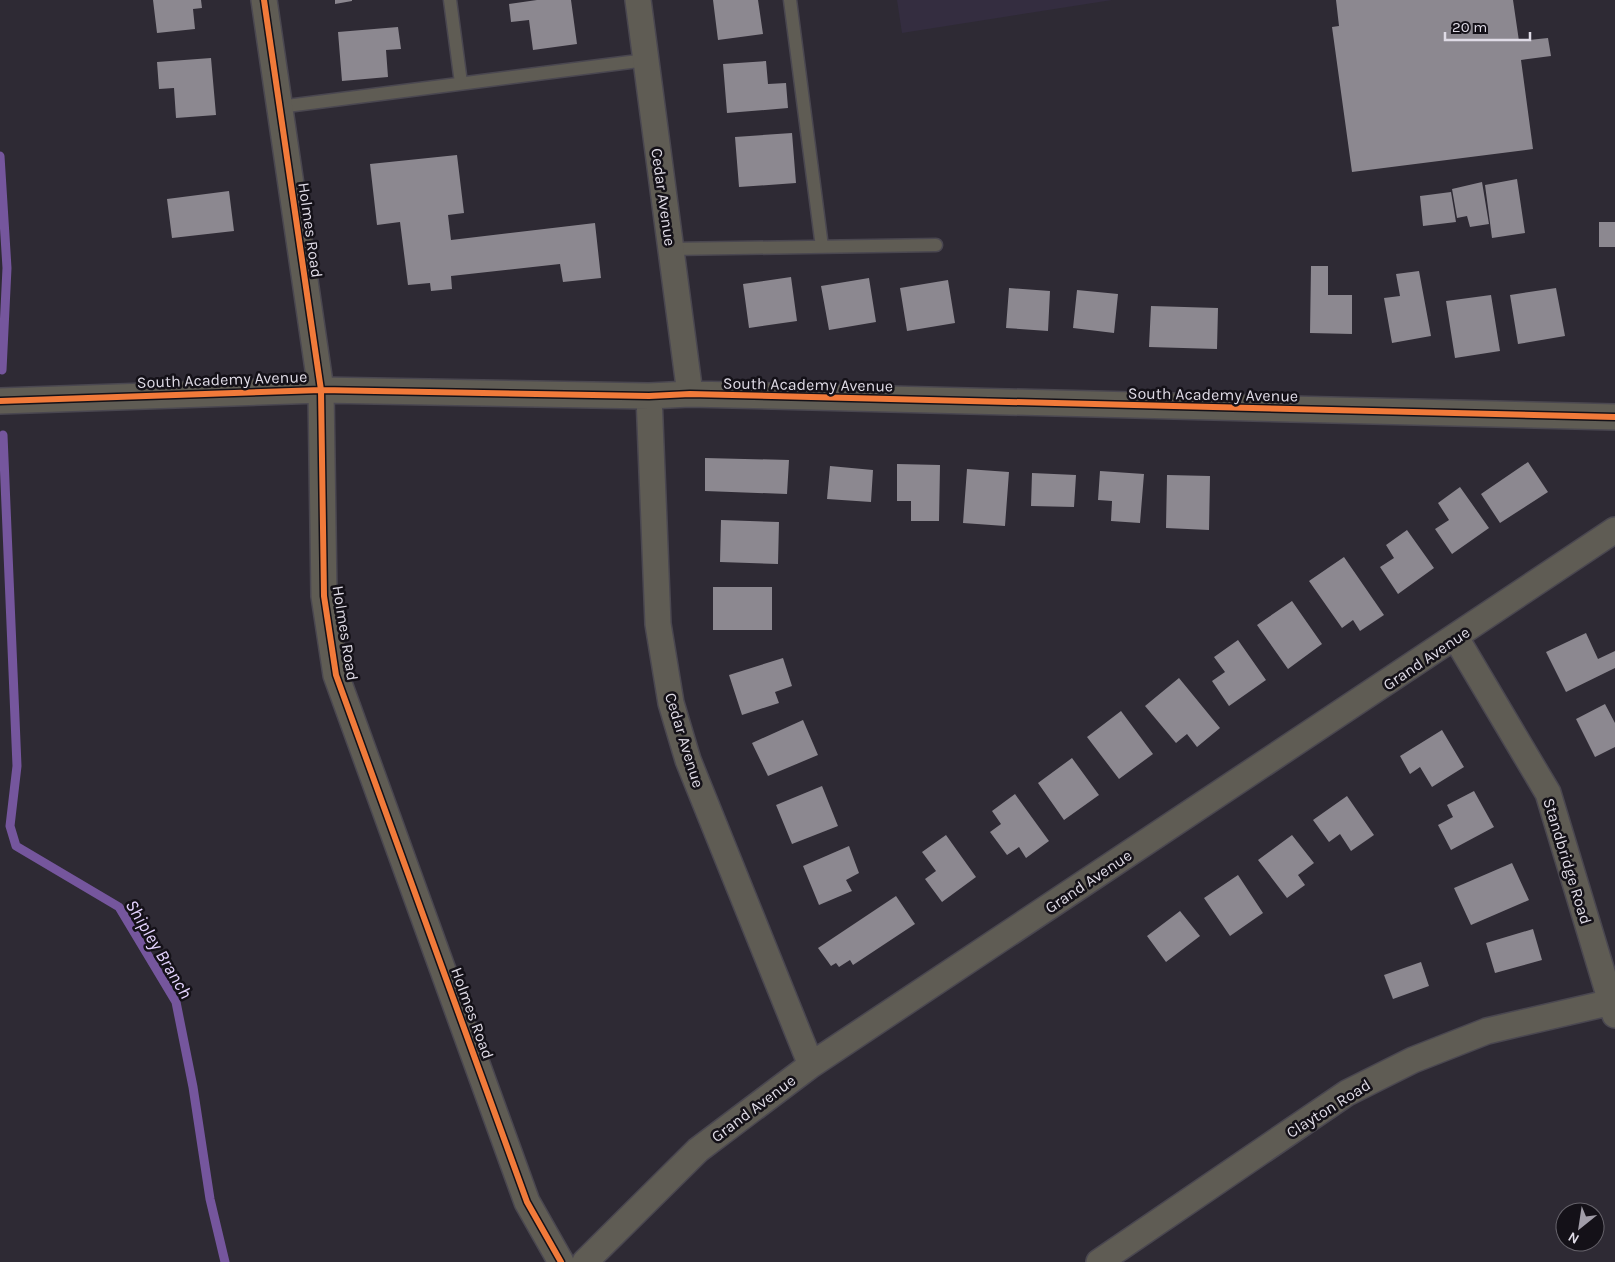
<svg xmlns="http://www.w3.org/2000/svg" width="1615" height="1262" font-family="Karla,sans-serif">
<rect width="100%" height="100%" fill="#2e2a34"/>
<path fill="#342d40" d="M897,0H1112L902,33Z"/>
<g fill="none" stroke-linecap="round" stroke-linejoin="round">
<path stroke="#75569d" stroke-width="9" d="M0,156L7,268L2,370
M3,435L17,766L10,826L16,846L119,907L176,1002L193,1087L210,1199L225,1262"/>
</g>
<path fill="#8c8890" d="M153,0H201L202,8L193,9L195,29L157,33Z
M335,0H352V1L335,4Z
M537,0H571L577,44L533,50L529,20L511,22L509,4Z
M713,0H758L763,34L718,40Z
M1336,0H1513L1519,41L1548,38L1551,56L1521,60L1533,149L1352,172L1332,27L1339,26Z
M398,27L401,49L386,50L388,77L342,81L338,32Z
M211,58L216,115L176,118L174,88L159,89L157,62Z
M766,61L768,84L786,83L788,108L727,113L723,64Z
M792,133L796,183L739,187L735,137Z
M457,155L464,213L448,215L451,240L595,223L601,278L563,282L560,264L451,276L452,289L431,291L430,283L408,285L400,222L377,225L370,164Z
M1517,179L1525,233L1492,238L1485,185Z
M1482,182L1489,224L1470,227L1467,216L1457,218L1452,189Z
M229,191L234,231L172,238L167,199Z
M1451,192L1456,222L1423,226L1420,196Z
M1599,222H1615V247H1599Z
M1311,266H1328V295H1352V334L1310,333Z
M1419,271L1431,336L1392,343L1384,298L1400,296L1396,274Z
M791,277L797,321L749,328L743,284Z
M869,278L876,322L829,330L821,286Z
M948,280L955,323L907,331L900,288Z
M1009,288L1050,291L1048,331L1006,328Z
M1556,288L1565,336L1518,344L1510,295Z
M1077,290L1118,294L1114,333L1073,328Z
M1491,295L1500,351L1455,358L1446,301Z
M1151,306L1218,308L1217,349L1149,347Z
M705,458L789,460L787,494L705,491Z
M1528,462L1548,492L1500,523L1481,494Z
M897,464L940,465L939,521H911V501H897Z
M830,466L873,470L871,502L827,499Z
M967,469L1009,472L1005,526L963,523Z
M1100,471L1144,474L1140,523L1111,521L1112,501L1098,500Z
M1032,473L1076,475L1074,507L1031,506Z
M1167,475L1210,476L1209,530L1166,528Z
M1460,487L1489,528L1452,554L1435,529L1449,520L1438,503Z
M721,520L779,522L778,564L720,562Z
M1407,530L1434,568L1398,594L1380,567L1394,558L1386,545Z
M1344,557L1384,615L1360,631L1353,620L1342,628L1309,581Z
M713,587H772V630H713Z
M1292,601L1322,644L1288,669L1257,625Z
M1586,633L1598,659L1615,651V668L1566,692L1546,652Z
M1238,640L1266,680L1229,706L1212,681L1225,672L1214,657Z
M783,658L792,686L775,692L779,703L742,715L729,675Z
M1179,678L1220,728L1197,747L1187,734L1176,743L1145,706Z
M1605,704L1615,723V747L1595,757L1576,719Z
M1121,711L1153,754L1119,779L1087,737Z
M803,720L818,755L768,776L752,743Z
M1442,730L1464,767L1432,787L1420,767L1410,774L1400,756Z
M1072,758L1099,795L1064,820L1038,783Z
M822,786L838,826L792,844L776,805Z
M1474,791L1494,827L1451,850L1438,825L1453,817L1447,805Z
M1015,794L1049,841L1026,858L1019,847L1007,855L990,832L1001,824L992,811Z
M1347,796L1374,835L1351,851L1340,834L1329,842L1313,820Z
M946,835L976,877L942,902L925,879L936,871L922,852Z
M1292,835L1314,863L1298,875L1305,885L1287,898L1258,860Z
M849,846L859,873L846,880L852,891L819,905L803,866Z
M1512,863L1529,900L1471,925L1454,888Z
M1238,875L1263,913L1230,936L1204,898Z
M896,896L915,924L853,965L850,960L839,967L836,963L831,966L818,948Z
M1180,911L1200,936L1166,962L1147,936Z
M1533,929L1542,960L1495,973L1486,943Z
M1421,962L1429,986L1393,999L1384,975Z"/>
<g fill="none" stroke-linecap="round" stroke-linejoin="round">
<g stroke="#4a4750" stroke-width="15">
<path id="service" d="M450,0L461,83
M790,0L822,247
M279,107L646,60
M671,249L936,245"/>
</g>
<g stroke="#4a4750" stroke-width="28">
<path id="minor" d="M264,0L321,390L324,596L336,675L527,1202L561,1262
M638,0L690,394
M649,396L658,624L671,703L688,760L811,1065
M0,401L321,390L649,396L690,394L1615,417
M1456,638L1548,793L1615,1015
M585,1262L698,1150L811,1065L1615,530
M1099,1262L1347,1093L1413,1060L1487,1031L1612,1002"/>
</g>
<use href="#service" stroke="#5f5c54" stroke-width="12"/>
<use href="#minor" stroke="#5f5c54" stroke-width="25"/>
<g stroke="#141118" stroke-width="9">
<path id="cycleway" d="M264,0L321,390L324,596L336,675L527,1202L561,1262
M0,401L321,390L649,396L690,394L1615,417"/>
</g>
<use href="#cycleway" stroke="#f17a3a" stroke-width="6"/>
</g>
<g text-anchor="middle" stroke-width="5" stroke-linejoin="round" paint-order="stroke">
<g font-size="16" fill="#dfdbe6" stroke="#141118">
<text transform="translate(664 197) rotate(82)" y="6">Cedar Avenue</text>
<text transform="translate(311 230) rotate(82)" y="6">Holmes Road</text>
<text transform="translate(222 379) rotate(-2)" y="6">South Academy Avenue</text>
<text transform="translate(808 384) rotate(1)" y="6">South Academy Avenue</text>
<text transform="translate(1213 394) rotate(1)" y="6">South Academy Avenue</text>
<text transform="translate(346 633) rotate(81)" y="6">Holmes Road</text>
<text transform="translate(1426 658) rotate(-34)" y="6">Grand Avenue</text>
<text transform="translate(685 740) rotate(73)" y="6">Cedar Avenue</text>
<text transform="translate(1568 861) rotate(73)" y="6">Standbridge Road</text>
<text transform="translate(1088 881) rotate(-34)" y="6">Grand Avenue</text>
<text transform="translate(473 1013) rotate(70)" y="6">Holmes Road</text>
<text transform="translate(753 1108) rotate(-37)" y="6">Grand Avenue</text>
<text transform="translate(1328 1108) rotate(-32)" y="6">Clayton Road</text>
</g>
<g font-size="18" font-style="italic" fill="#e5d4ff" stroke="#141118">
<text transform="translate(159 949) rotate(59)" y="6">Shipley Branch</text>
</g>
</g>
<g transform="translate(1580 1227) rotate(210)"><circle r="24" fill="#141118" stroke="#65626a"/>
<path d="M0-4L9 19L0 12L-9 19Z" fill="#a19da8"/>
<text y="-8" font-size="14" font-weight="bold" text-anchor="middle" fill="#dfdbe6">N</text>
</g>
<path d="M1445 32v8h85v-8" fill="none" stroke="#dfdbe6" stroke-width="2.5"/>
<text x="1452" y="32" font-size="15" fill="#dfdbe6" stroke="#141118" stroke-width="4" paint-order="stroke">20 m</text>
</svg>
